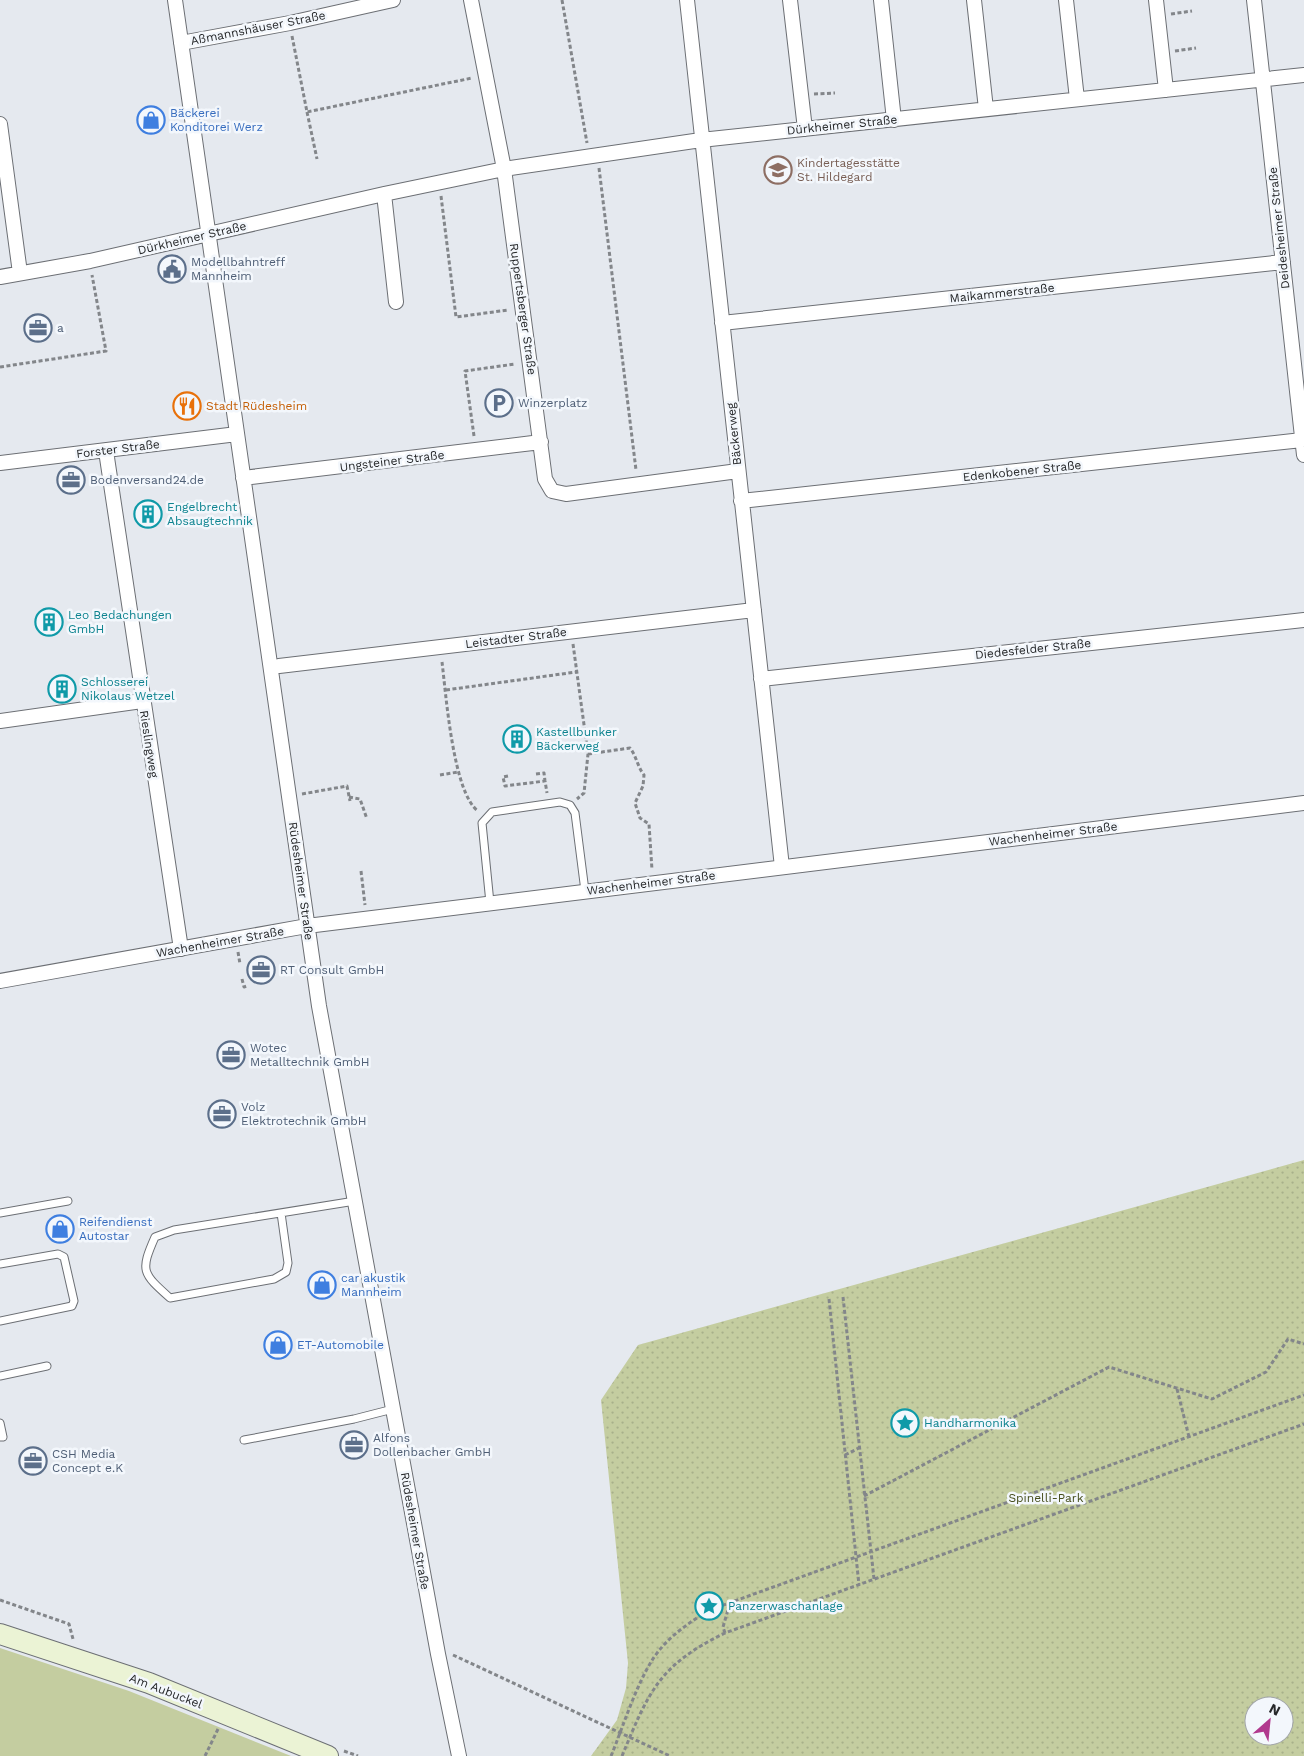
<svg xmlns="http://www.w3.org/2000/svg" width="1304" height="1756" font-family="'Work Sans',sans-serif">
<defs>
<pattern id="park-dots" width="8" height="8" patternUnits="userSpaceOnUse" patternTransform="scale(1.25)"><rect width="8" height="8" fill="#c4cda0"/><path d="M2 2h.1M6 6h.1" fill="none" stroke="#a8b08a" stroke-width="1.8" stroke-linecap="round"/></pattern>
</defs>
<rect width="100%" height="100%" fill="#e5e9ef"/>
<path fill="#c4cda0" d="M0,1648L129,1691L291,1756H0Z"/>
<path fill="url(#park-dots)" fill-rule="evenodd" d="M1304,1160V1756H591L617,1720L626,1688L628,1663L601,1400L638,1345ZM1254,1706H1284V1736H1254Z"/>
<g fill="none" stroke-linecap="round" stroke-linejoin="round">
<g stroke="#6c6f74" stroke-width="9">
<path id="lane" d="M490,903L482,823L492,812L560,802L570,805L575,813L585,891
M0,1213L68,1201
M281,1213L288,1263L286,1272L274,1279L170,1298C142,1273 140,1271 155,1237L174,1230L355,1201
M0,1264L58,1254L64,1257L74,1301L72,1306L0,1321
M0,1376L47,1366
M0,1423L3,1437H0
M244,1440L354,1419L393,1409"/>
</g>
<g stroke="#6c6f74" stroke-width="16">
<path id="street" d="M175,0L319,1006L438,1654L459,1756
M471,0L504,169L545,479L552,491L566,494L738,471
M687,0L782,867
M790,0L805,129
M881,0L894,120
M974,0L986,109
M1066,0L1077,99
M1156,0L1166,90
M1254,0L1304,455
M181,43L290,23L393,0
M0,124L20,273
M384,194L396,302
M0,277L90,261L384,194L504,169L701,140L1304,75
M722,323L1283,262
M106,451L181,949
M0,463L237,434
M243,478L541,442
M741,501L1302,440
M279,666L754,610
M761,679L1304,620
M0,721L142,701
M0,981L307,926L1304,803"/>
</g>
<g stroke="#6c6f74" stroke-width="22">
<path id="secondary" d="M0,1634L149,1683L328,1756"/>
</g>
<path stroke="#83868a" stroke-width="3" stroke-dasharray="4 2.5" stroke-linecap="butt" d="M562,0L587,143
M1171,14L1192,11
M292,36L307,112L472,78
M1175,51L1196,48
M814,94L835,93
M307,112L317,159
M599,168L636,470
M441,196L456,317L508,310
M0,367L106,351L92,275
M474,436L465,371L515,364
M573,644L588,754L584,793L577,799
M442,662C446,694 453,793 478,811
M446,690L576,672
M588,754L630,748C637,757 637,766 644,775L643,786L635,803L640,818L649,824L652,870
M536,774L544,773L545,781
M440,775L458,772
M508,776L503,777L505,786L545,781L547,793
M302,794L347,786L350,801
M349,797L360,799L367,819
M361,871L365,905
M238,952L240,964
M242,979L244,987L247,986
M843,1297L874,1579
M829,1299L859,1585
M1177,1389L1189,1437
M845,1455L859,1448
M864,1496L1109,1367L1212,1399L1266,1372L1288,1339L1304,1344
M0,1600L69,1624L73,1639
M725,1633L723,1627L730,1603
M453,1655L670,1756
M344,1751L358,1756
M205,1756L218,1729
M611,1756C624,1725 640,1671 662,1647C675,1632 691,1622 707,1611L1304,1395
M622,1756C649,1691 659,1665 725,1633L1304,1424"/>
<use href="#lane" stroke="#fff" stroke-width="7"/>
<use href="#street" stroke="#fff" stroke-width="14"/>
<use href="#secondary" stroke="#ebf3d5" stroke-width="20"/>
</g>
<defs>
<g id="shop-ring" transform="scale(1.4375)"><circle r="9.5" fill="#f3f7fc" stroke="#3f7fe0" stroke-width="1.5"/><path d="M-5-2.5h2.3a2.7 3.5 0 0 1 5.4 0H5L5.5 6h-11ZM-1.5-2.5h3a1.5 2.3 0 0 0-3 0Z" fill="#3f7fe0"/></g>
<g id="school-ring" transform="scale(1.4375)"><circle r="9.5" fill="#f3f7fc" stroke="#8d6e63" stroke-width="1.5"/><path d="M0-5L7-2L0 1L-7-2ZM-4 1L0 2.5L4 1V4Q0 6-4 4Z" fill="#8d6e63"/></g>
<g id="civic-ring" transform="scale(1.4375)"><circle r="9.5" fill="#f3f7fc" stroke="#5c6f8a" stroke-width="1.5"/><path d="M-.6-6.5H3V-4.5H.6V-3L4-1V1h2V6H-6V1h2V-1L-.6-3ZM-1.2 2.5V6h2.4V2.5Z" fill="#5c6f8a"/></g>
<g id="office-ring" transform="scale(1.4375)"><circle r="9.5" fill="#f3f7fc" stroke="#5c6f8a" stroke-width="1.5"/><path d="M-6-3h4V-5.5h4V-3h4V5H-6ZM-1-4.5V-3h2v-1.5ZM-6 0V1H6V0Z" fill="#5c6f8a"/></g>
<g id="parking-ring" transform="scale(1.4375)"><circle r="9.5" fill="#f3f7fc" stroke="#5c6f8a" stroke-width="1.5"/><path d="M-3.5-5.5H1a3.5 3.5 0 0 1 0 7H-1V5.5H-3.5ZM-1-3.4V-.6H.8a1.4 1.4 0 0 0 0-2.8Z" fill="#5c6f8a"/></g>
<g id="restaurant-ring" transform="scale(1.4375)"><circle r="9.5" fill="#f3f7fc" stroke="#e8710a" stroke-width="1.5"/><path d="M-5-6h1v4h1v-4h1v4h1v-4h1v5L-1.5 .5V6h-2V.5L-5-1ZM5-6V6H3V1.5H1.5Q1.5-4 5-6Z" fill="#e8710a"/></g>
<g id="building-ring" transform="scale(1.4375)"><circle r="9.5" fill="#f3f7fc" stroke="#0f9aa8" stroke-width="1.5"/><path d="M-4-6H4V6H1V3H-1V6H-4ZM-2.5-4.3h1.7v1.8h-1.7ZM.8-4.3h1.7v1.8H.8ZM-2.5-1h1.7V.8h-1.7ZM.8-1h1.7V.8H.8Z" fill="#0f9aa8"/></g>
<g id="sight-ring" transform="scale(1.4375)"><circle r="9.5" fill="#f3f7fc" stroke="#0f9aa8" stroke-width="1.5"/><path d="M0-6L1.8-2.2L6-1.7L2.9 1.2L3.7 5.4L0 3.3L-3.7 5.4L-2.9 1.2L-6-1.7L-1.8-2.2Z" fill="#0f9aa8"/></g>
</defs>
<g fill-rule="evenodd">
<use href="#shop-ring" x="151" y="120"/>
<use href="#school-ring" x="778" y="170"/>
<use href="#civic-ring" x="172" y="269"/>
<use href="#office-ring" x="38" y="328"/>
<use href="#parking-ring" x="499" y="403"/>
<use href="#restaurant-ring" x="187" y="406"/>
<use href="#office-ring" x="71" y="480"/>
<use href="#building-ring" x="148" y="514"/>
<use href="#building-ring" x="49" y="622"/>
<use href="#building-ring" x="62" y="689"/>
<use href="#building-ring" x="517" y="739"/>
<use href="#office-ring" x="261" y="970"/>
<use href="#office-ring" x="231" y="1055"/>
<use href="#office-ring" x="222" y="1114"/>
<use href="#shop-ring" x="60" y="1229"/>
<use href="#shop-ring" x="322" y="1285"/>
<use href="#shop-ring" x="278" y="1345"/>
<use href="#sight-ring" x="905" y="1423"/>
<use href="#office-ring" x="354" y="1445"/>
<use href="#office-ring" x="33" y="1461"/>
<use href="#sight-ring" x="709" y="1606"/>
</g>
<g text-anchor="middle" stroke-width="5" stroke-linejoin="round" paint-order="stroke">
<g font-size="12" fill="#26282a" stroke="#f3f7fc">
<text transform="translate(258 28) rotate(-11)" y="4">Aßmannshäuser Straße</text>
<text transform="translate(842 125) rotate(-6)" y="4">Dürkheimer Straße</text>
<text transform="translate(1279 228) rotate(-96)" y="4">Deidesheimer Straße</text>
<text transform="translate(192 238) rotate(-13)" y="4">Dürkheimer Straße</text>
<text transform="translate(1002 293) rotate(-6)" y="4">Maikammerstraße</text>
<text transform="translate(523 309) rotate(82)" y="4">Ruppertsberger Straße</text>
<text transform="translate(734 434) rotate(-96)" y="4">Bäckerweg</text>
<text transform="translate(118 449) rotate(-7)" y="4">Forster Straße</text>
<text transform="translate(392 461) rotate(-7)" y="4">Ungsteiner Straße</text>
<text transform="translate(1022 471) rotate(-6)" y="4">Edenkobener Straße</text>
<text transform="translate(516 638) rotate(-7)" y="4">Leistadter Straße</text>
<text transform="translate(1033 649) rotate(-6)" y="4">Diedesfelder Straße</text>
<text transform="translate(149 744) rotate(81)" y="4">Rieslingweg</text>
<text transform="translate(1053 834) rotate(-7)" y="4">Wachenheimer Straße</text>
<text transform="translate(301 881) rotate(82)" y="4">Rüdesheimer Straße</text>
<text transform="translate(651 883) rotate(-7)" y="4">Wachenheimer Straße</text>
<text transform="translate(220 942) rotate(-10)" y="4">Wachenheimer Straße</text>
<text transform="translate(415 1531) rotate(80)" y="4">Rüdesheimer Straße</text>
<text transform="translate(166 1691) rotate(21)" y="4">Am Aubuckel</text>
</g>
<g font-size="12" fill="#366cbe" stroke="#f3f7fc" text-anchor="start">
<text x="170" y="117">Bäckerei<tspan x="170" dy="14">Konditorei Werz</tspan></text>
<text x="79" y="1226">Reifendienst<tspan x="79" dy="14">Autostar</tspan></text>
<text x="341" y="1282">car akustik<tspan x="341" dy="14">Mannheim</tspan></text>
<text x="297" y="1349">ET-Automobile</text>
</g>
<g font-size="12" fill="#785e54" stroke="#f3f7fc" text-anchor="start">
<text x="797" y="167">Kindertagesstätte<tspan x="797" dy="14">St. Hildegard</tspan></text>
</g>
<g font-size="12" fill="#4e5e75" stroke="#f3f7fc" text-anchor="start">
<text x="191" y="266">Modellbahntreff<tspan x="191" dy="14">Mannheim</tspan></text>
<text x="57" y="332">a</text>
<text x="518" y="407">Winzerplatz</text>
<text x="90" y="484">Bodenversand24.de</text>
<text x="280" y="974">RT Consult GmbH</text>
<text x="250" y="1052">Wotec<tspan x="250" dy="14">Metalltechnik GmbH</tspan></text>
<text x="241" y="1111">Volz<tspan x="241" dy="14">Elektrotechnik GmbH</tspan></text>
<text x="373" y="1442">Alfons<tspan x="373" dy="14">Dollenbacher GmbH</tspan></text>
<text x="52" y="1458">CSH Media<tspan x="52" dy="14">Concept e.K</tspan></text>
</g>
<g font-size="12" fill="#c56008" stroke="#f3f7fc" text-anchor="start">
<text x="206" y="410">Stadt Rüdesheim</text>
</g>
<g font-size="12" fill="#0d838f" stroke="#f3f7fc" text-anchor="start">
<text x="167" y="511">Engelbrecht<tspan x="167" dy="14">Absaugtechnik</tspan></text>
<text x="68" y="619">Leo Bedachungen<tspan x="68" dy="14">GmbH</tspan></text>
<text x="81" y="686">Schlosserei<tspan x="81" dy="14">Nikolaus Wetzel</tspan></text>
<text x="536" y="736">Kastellbunker<tspan x="536" dy="14">Bäckerweg</tspan></text>
<text x="924" y="1427">Handharmonika</text>
<text x="728" y="1610">Panzerwaschanlage</text>
</g>
<g font-size="12" fill="#474f1d" stroke="#f3f7fc">
<text x="1046" y="1502">Spinelli-Park</text>
</g>
</g>
<g transform="translate(1269 1721) rotate(27)"><circle r="24" fill="#f3f7fc" stroke="#a1a4a8"/>
<path d="M0-4L9 19L0 12L-9 19Z" fill="#b1398e"/>
<text y="-8" font-size="14" font-weight="bold" text-anchor="middle" fill="#26282a">N</text>
</g>
</svg>
